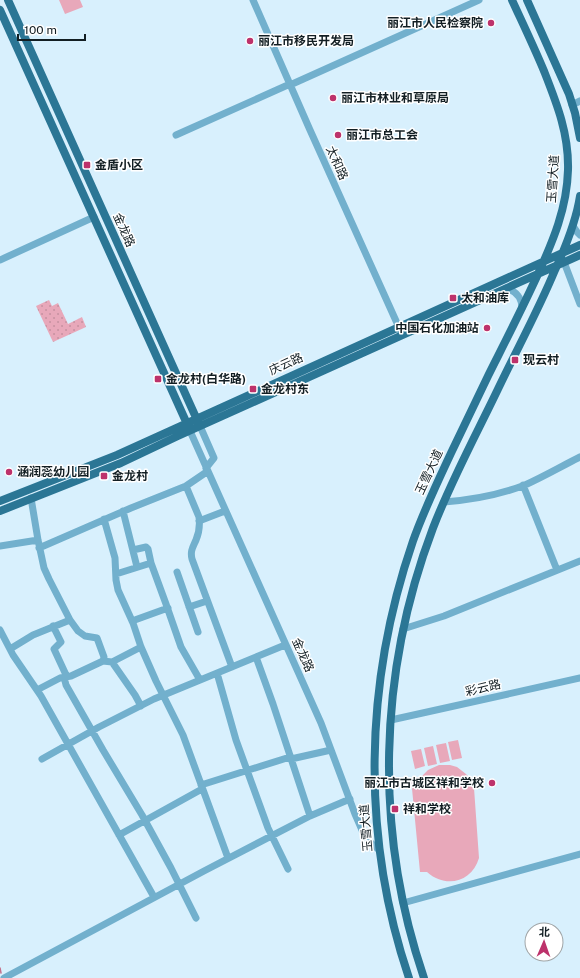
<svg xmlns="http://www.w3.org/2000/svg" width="580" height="978" font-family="'Public Sans','Noto Sans SC',sans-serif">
<defs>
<pattern id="grass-dots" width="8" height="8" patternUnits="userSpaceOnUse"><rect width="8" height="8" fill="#e8a8ba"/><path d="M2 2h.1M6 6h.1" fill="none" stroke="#c690a0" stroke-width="1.8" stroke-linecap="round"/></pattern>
</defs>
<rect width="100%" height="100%" fill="#d8f0fd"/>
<path fill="url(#grass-dots)" d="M49,300L52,306L58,303L68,324L82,317L86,327L53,342L36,306Z"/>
<path fill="#e8a8ba" d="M59,0H80L83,7L65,14Z
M458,740L462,758L452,760L448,742Z
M446,743L450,761L440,763L436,745Z
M433,746L437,764L428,766L424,748Z
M421,749L425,766L415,769L411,751Z
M439,765H450L457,767L466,774L471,780L474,788L479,858C472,882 446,889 427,872H420L411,778L421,777L428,770Z"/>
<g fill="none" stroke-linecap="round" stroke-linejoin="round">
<path stroke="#c46f8a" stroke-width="1.5" d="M0,968L1,973"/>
<path stroke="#72b0cd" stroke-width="7" d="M253,0L310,130L401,332
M290,85L479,0
M572,105L580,101
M176,135L290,84
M573,226L577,232L580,235
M0,260L94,217
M564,262L580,304
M506,288C516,291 522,298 522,308
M200,426L214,458L206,468
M190,431L321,723L355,814L362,830L370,842L379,850
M523,485L557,570
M186,486L199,517C200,525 199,533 196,540C193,547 190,551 192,559L232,667
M31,498L38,540L44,568L49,579L70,620L78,631L85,636L97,638L104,657L103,661
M444,502C471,500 499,495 525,485C543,477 562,466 580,457
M123,511L137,567
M104,519L115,558L116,580L118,590L133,623L141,647L156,681L183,735L228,858
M199,521L225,511
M0,546L38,540
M39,548L131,508L186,486L208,471
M133,550L146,547L148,549L151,563
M177,572L198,632
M116,574L151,563L166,604L181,647L200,680
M189,607L207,601
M132,621L168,608
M53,626L61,642L54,649L67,677
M403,629L444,616L580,561
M0,630L13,655L41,696L154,897
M10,649L33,635L70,620
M256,657L273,704L310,816
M112,662L135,695L141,706
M217,673L236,740L268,828L288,869
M64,677L66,685L103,750L142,815L171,868L196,918
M37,690L60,678L71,676L103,661L112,662L141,647
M391,720L580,678
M42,759L99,727L154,699L285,645
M291,759L331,750
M201,785L290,757
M119,835L202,789
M403,903L580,854
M4,978L204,871L310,816L350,799"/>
<path stroke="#2b7695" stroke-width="8" d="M8,0L198,422
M527,0L569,94L575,113L580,138
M0,10L188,426
M0,501L117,455L580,245
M0,511L121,463L178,436L580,255
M409,978C361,836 364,683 413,541C424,510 438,481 452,451C464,426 476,401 488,376C505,342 522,309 538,274C553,241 567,208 568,170C569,134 557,104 544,71C534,47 523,24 512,0
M424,978C374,832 378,673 433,528C451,481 476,435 498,389C517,349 538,311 555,270C566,246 576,222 580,196"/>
</g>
<g fill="#bd326b" stroke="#fff" stroke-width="1.5">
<circle cx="491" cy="23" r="4"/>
<circle cx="250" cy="41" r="4"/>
<circle cx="333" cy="98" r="4"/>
<circle cx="338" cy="135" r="4"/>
<rect x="83" y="161" width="8" height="8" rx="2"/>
<rect x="449" y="294" width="8" height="8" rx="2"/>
<circle cx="487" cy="328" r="4"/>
<rect x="511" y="356" width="8" height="8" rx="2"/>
<rect x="154" y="375" width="8" height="8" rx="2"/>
<rect x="249" y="385" width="8" height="8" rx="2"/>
<circle cx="9" cy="472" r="4"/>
<rect x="100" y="472" width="8" height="8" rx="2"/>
<circle cx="492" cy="783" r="4"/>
<rect x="391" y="805" width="8" height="8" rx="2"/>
</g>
<g text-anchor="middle" stroke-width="3" stroke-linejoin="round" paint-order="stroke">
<g font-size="12" font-weight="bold" fill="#121e23" stroke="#fff" text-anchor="start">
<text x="483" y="27" text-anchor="end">丽江市人民检察院</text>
<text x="258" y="45">丽江市移民开发局</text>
<text x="341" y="102">丽江市林业和草原局</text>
<text x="346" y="139">丽江市总工会</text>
<text x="95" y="169">金盾小区</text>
<text x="461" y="302">太和油库</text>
<text x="479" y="332" text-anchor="end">中国石化加油站</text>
<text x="523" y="364">现云村</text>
<text x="166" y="383">金龙村(白华路)</text>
<text x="261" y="393">金龙村东</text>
<text x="17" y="476">涵润蕊幼儿园</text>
<text x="112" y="480">金龙村</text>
<text x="484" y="787" text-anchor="end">丽江市古城区祥和学校</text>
<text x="403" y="813">祥和学校</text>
</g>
<g font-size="12" fill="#121e23" stroke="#fff">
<text transform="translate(337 163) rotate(66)" y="4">太和路</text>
<text transform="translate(553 179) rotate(-86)" y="4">玉雪大道</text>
<text transform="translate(124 230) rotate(66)" y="4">金龙路</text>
<text transform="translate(286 364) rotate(-24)" y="4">庆云路</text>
<text transform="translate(429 472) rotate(-65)" y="4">玉雪大道</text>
<text transform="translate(303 655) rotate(66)" y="4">金龙路</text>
<text transform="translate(483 688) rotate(-13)" y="4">彩云路</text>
<text transform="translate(366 828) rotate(-95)" y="4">玉雪大道</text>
</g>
</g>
<g transform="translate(544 942) rotate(2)"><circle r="19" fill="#ffffff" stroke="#a0a5a7"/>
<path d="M0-3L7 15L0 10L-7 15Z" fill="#bd326b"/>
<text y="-6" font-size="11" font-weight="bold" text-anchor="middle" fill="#121e23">北</text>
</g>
<path d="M18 34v6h67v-6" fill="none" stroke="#121e23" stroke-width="2"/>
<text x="24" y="34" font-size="12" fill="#121e23" stroke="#ffffff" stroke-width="3" paint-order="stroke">100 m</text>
</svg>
